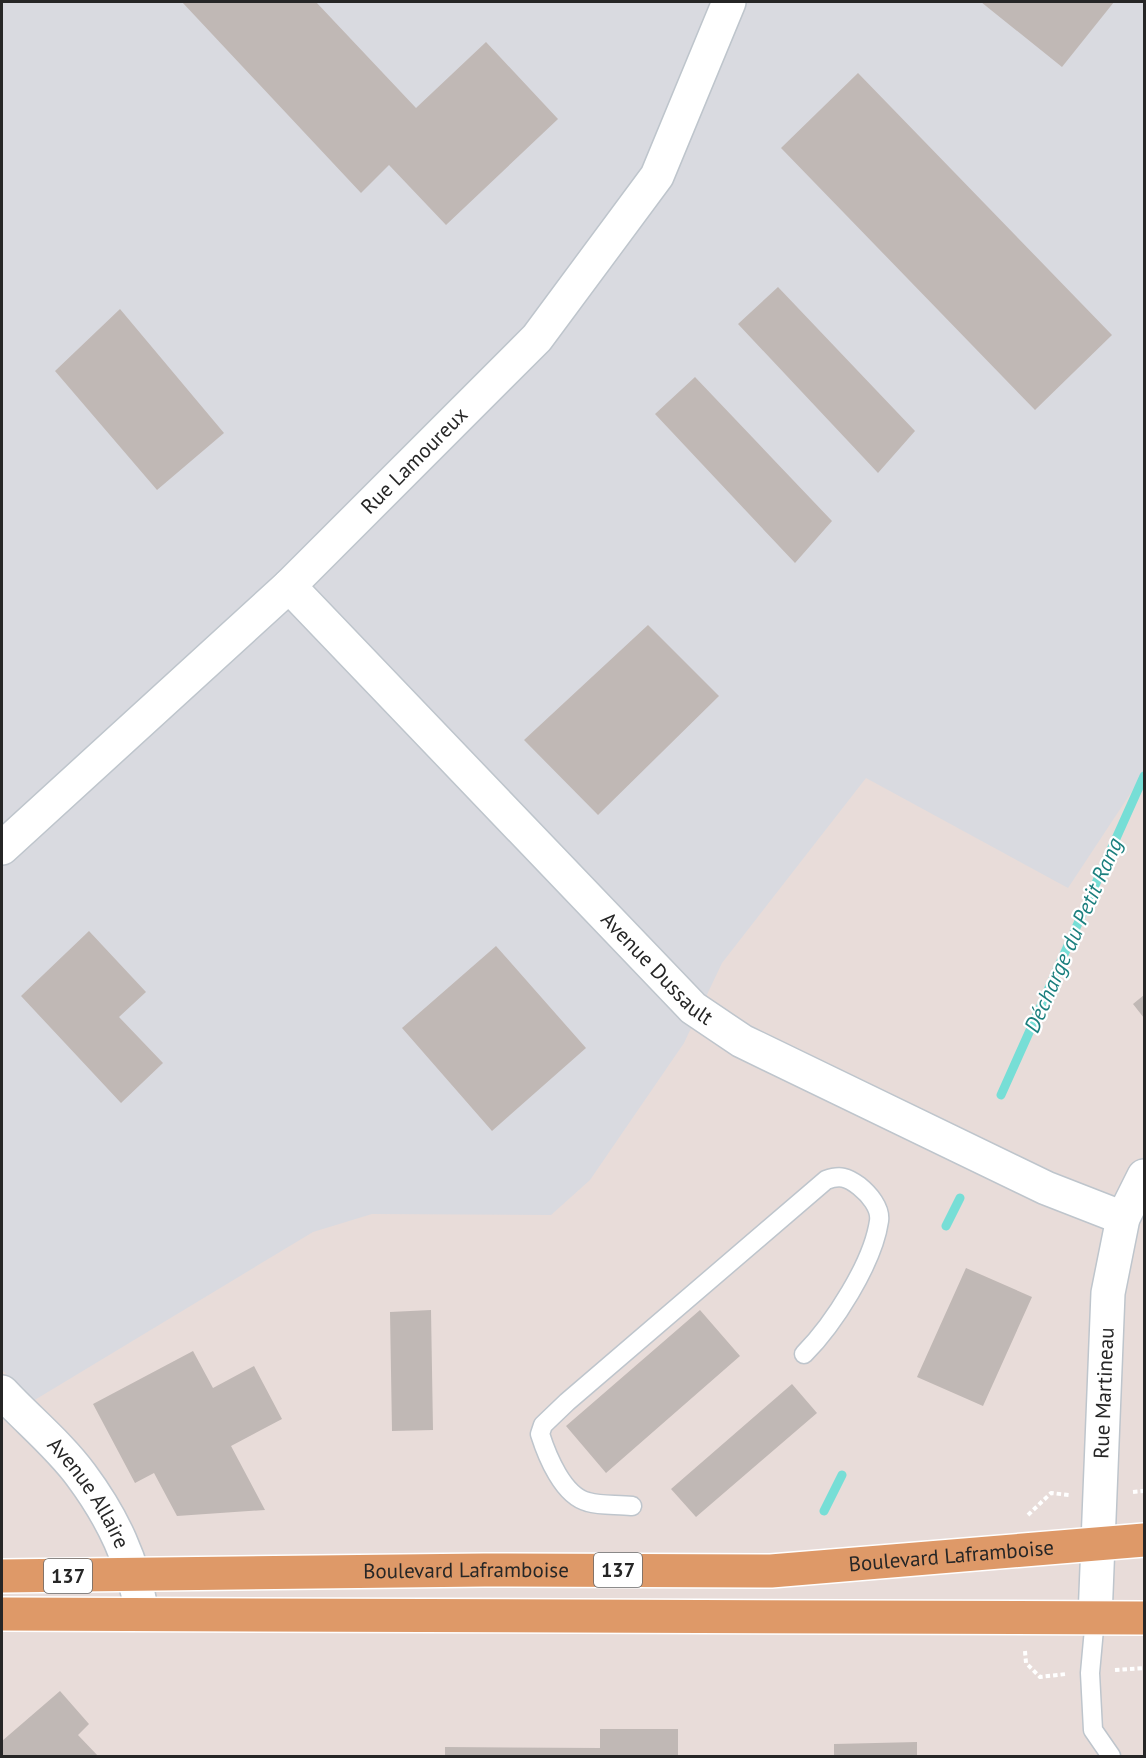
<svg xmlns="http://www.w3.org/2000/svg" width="1146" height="1758" font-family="'PT Sans',sans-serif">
<rect width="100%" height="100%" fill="#e8dcd9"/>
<path fill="#d9dae0" d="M2,2H1144V773L1068,888L866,778L722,963L684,1043L590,1180L551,1215L372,1214L313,1232L33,1401L2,1370Z"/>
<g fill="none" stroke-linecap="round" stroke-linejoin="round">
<path stroke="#77ded6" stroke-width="9" d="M1001,1095L1144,776
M946,1226L960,1198
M824,1511L842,1475"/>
</g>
<path fill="#c0b8b5" d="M182,2H316L416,108L486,42L558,119L446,225L389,165L361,193Z
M981,2H1114L1062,67Z
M858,73L1112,335L1035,410L781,148Z
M778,287L915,431L878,473L738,324Z
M120,309L224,433L157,490L55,371Z
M695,377L832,521L795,563L655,414Z
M648,625L719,696L598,815L524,740Z
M89,931L146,992L119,1017L163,1063L121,1103L21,996Z
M496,946L586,1048L492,1131L402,1028Z
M1144,995V1018L1133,1004Z
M966,1268L1032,1297L983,1406L917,1377Z
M431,1310L433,1430L392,1431L390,1312Z
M700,1310L740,1356L606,1473L566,1426Z
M193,1351L213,1388L254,1366L282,1419L231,1446L265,1510L177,1516L154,1473L135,1483L93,1404Z
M792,1384L817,1413L696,1517L671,1489Z
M60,1691L89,1724L78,1735L98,1756H2V1741Z
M600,1729H678V1756H445V1747L600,1748Z
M917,1742V1756H834V1744Z"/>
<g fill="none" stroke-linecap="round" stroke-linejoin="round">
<g stroke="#bec5cc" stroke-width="21">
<path id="service" d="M632,1506C618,1504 602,1506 588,1502C563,1496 547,1456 540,1434L543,1425L567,1402L826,1180C840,1175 847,1177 859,1186C869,1194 881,1208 879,1221C873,1263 833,1325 804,1354
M1095,1618L1090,1673L1093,1730L1111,1756"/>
</g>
<g stroke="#bec5cc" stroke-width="36">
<g id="minor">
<path id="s1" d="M289,586L693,1008L742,1041L1046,1188L1123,1218"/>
<path id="s2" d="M2,848L289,586L537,338L657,176L729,2"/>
<path id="s3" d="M2,1392C27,1419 59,1445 81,1475C113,1518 133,1561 142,1613"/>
</g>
</g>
<g stroke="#bec5cc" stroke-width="36">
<g id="tertiary">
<path id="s4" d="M1095,1618L1108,1293L1123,1218L1144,1176"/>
</g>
</g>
<g stroke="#fff" stroke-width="36">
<g id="primary">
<path id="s5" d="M2,1576L484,1570L771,1571L1144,1540"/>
<path d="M2,1614L1144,1618"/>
</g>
</g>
<path stroke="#fff" stroke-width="4" stroke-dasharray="4.5 3" stroke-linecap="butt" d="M1133,1492L1144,1491
M1028,1515L1051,1493L1069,1495
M1025,1651L1026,1663L1040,1677L1066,1674
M1115,1670L1144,1668"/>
<use href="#service" stroke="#fff" stroke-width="18"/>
<use href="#minor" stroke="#fff" stroke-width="33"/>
<use href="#tertiary" stroke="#fff" stroke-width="33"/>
<use href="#primary" stroke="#de9968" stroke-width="33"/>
</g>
<g text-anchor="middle" stroke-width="4.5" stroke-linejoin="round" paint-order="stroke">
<g fill="#fff" stroke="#676767" stroke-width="1.5">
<rect x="594" y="1553" width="48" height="34" rx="4.5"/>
<rect x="44" y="1559" width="48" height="34" rx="4.5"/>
</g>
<g font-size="20" font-weight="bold" fill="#262626">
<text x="618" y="1577">137</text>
<text x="68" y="1583">137</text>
</g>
<g font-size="21" fill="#262626" stroke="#fff">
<text dy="7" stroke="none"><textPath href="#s2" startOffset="566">Rue Lamoureux</textPath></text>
<text dy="7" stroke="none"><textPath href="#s1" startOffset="531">Avenue Dussault</textPath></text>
<text dy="7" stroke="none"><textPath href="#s4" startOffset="225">Rue Martineau</textPath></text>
<text dy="7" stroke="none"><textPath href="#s3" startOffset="134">Avenue Allaire</textPath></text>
<text dy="7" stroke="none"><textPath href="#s5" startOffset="950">Boulevard Laframboise</textPath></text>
<text dy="7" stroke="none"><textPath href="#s5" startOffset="464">Boulevard Laframboise</textPath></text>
</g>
<g font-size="22" font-style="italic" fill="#1b7f7e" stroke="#fff">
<text transform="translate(1073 935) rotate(-66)" y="8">Décharge du Petit Rang</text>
</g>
</g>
<rect width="1146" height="1758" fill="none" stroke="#262626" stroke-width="6"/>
</svg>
